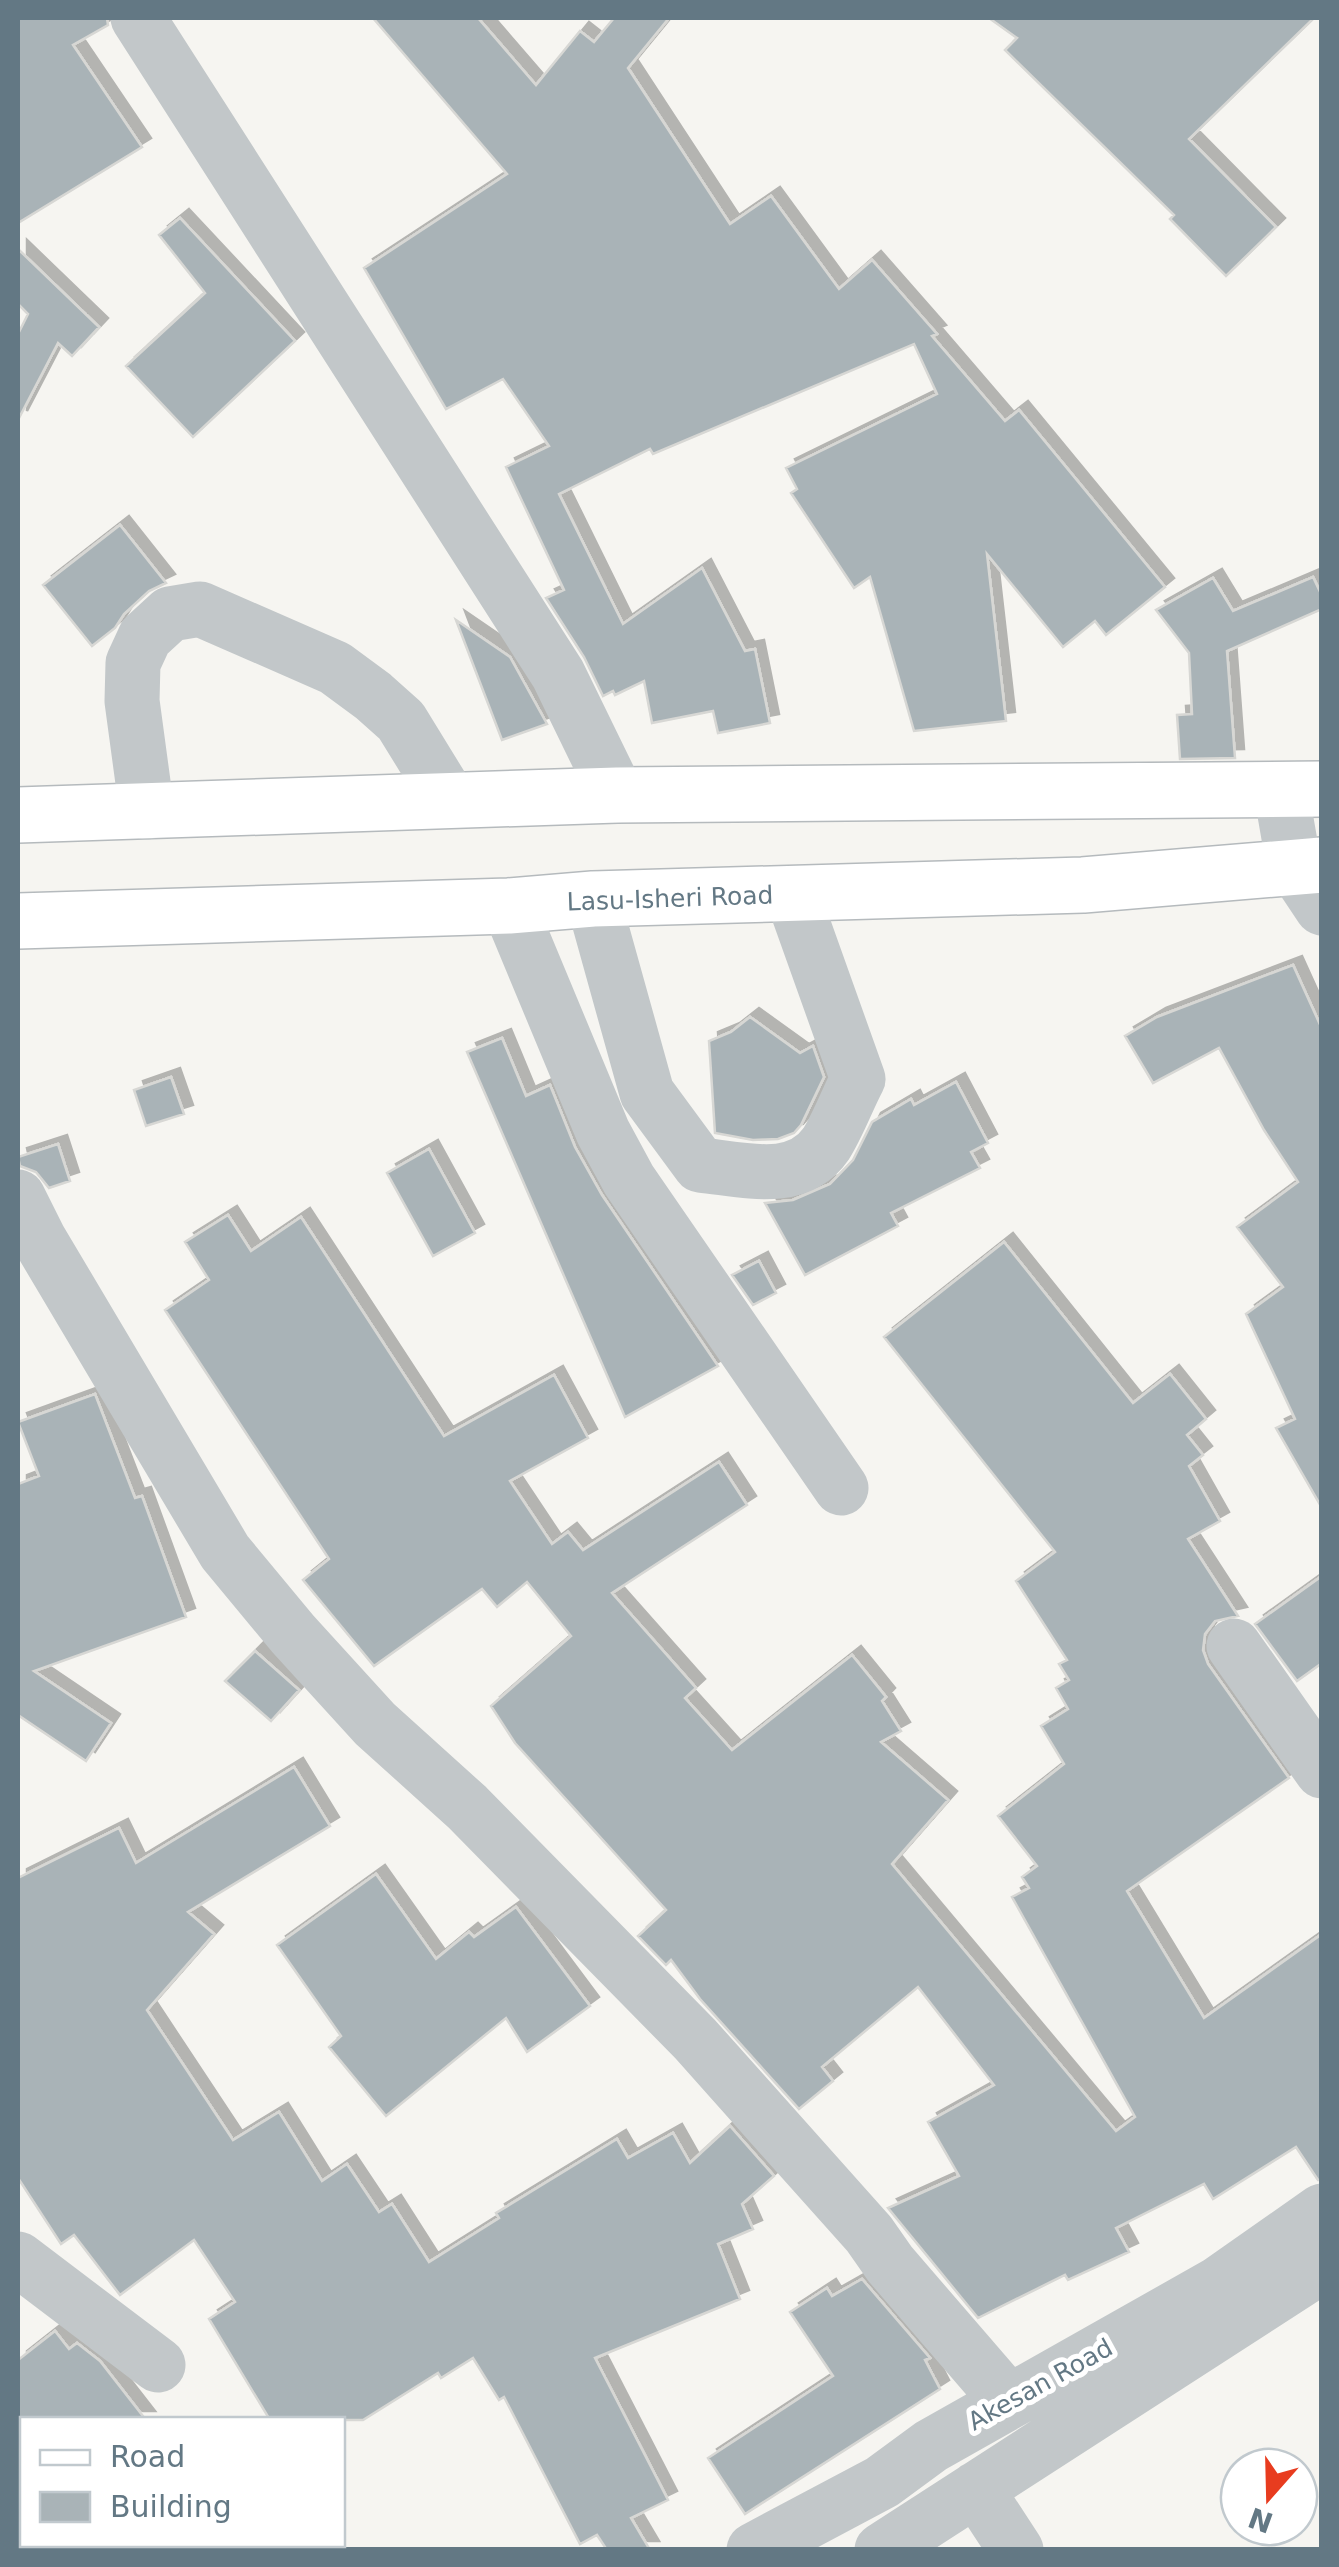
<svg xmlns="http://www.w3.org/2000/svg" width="1339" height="2567" font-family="'DejaVu Sans',sans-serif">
<defs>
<filter id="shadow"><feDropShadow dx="9" dy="-9" stdDeviation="0" flood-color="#0004"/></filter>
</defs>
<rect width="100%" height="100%" fill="#f6f5f1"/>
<path fill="#a9b3b7" stroke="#d7d7d4" stroke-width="2.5" filter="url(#shadow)" d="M18,18H107L108,25L73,45L142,147L18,223Z
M373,18H478L536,85L580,31L594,42L614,18H669L628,68L730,224L771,196L839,289L872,260L937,334L932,336L1005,421L1019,410L1165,587L1106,635L1095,621L1063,647L987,554L1006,721L914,731L870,577L854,588L791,493L797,489L786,468L937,394L914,344L653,454L650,449L559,494L623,624L702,568L745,651L755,649L770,723L718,733L713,711L652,723L644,681L615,695L613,691L603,696L584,657L546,598L564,590L506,467L549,446L503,379L446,409L364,268L507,174Z
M989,18H1314L1189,139L1276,227L1226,276L1170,219L1174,215L1005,50L1017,38Z
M180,218L295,341L193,437L126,366L205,293L159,235Z
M18,249L99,327L72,356L58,343L18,420V334L28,314L18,304Z
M120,525L166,583L149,591L124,614L115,628L92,646L43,585Z
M1313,577L1322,596V609L1227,651L1235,758L1180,759L1177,715L1192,714L1189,653L1156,610L1213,578L1233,611Z
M456,620L510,657L547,724L502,740Z
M1293,965L1322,1029V1508L1276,1428L1295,1419L1246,1314L1283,1287L1237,1227L1298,1182L1264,1130L1219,1048L1153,1083L1125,1036L1157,1017Z
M750,1017L800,1053L813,1046L824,1077L801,1125L794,1133L778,1139L753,1140L715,1133L709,1041L731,1032Z
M502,1038L526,1096L550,1085L575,1147L602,1195L718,1366L625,1417L467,1052Z
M171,1077L184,1114L146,1126L134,1090Z
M956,1082L988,1143L971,1152L980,1168L891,1213L898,1226L805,1275L765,1203L793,1200L830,1184L853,1160L872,1122L911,1099L914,1105Z
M58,1144L70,1181L49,1188L36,1172L20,1166L18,1157Z
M429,1149L475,1233L433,1256L387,1173Z
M228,1215L251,1251L301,1217L444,1436L554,1375L588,1438L510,1481L552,1544L568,1532L583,1550L719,1462L747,1505L612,1593L696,1688L685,1698L732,1750L852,1655L886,1697L882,1701L901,1731L881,1742L948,1800L892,1864L1116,2131L1135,2117L1012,1897L1029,1888L1022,1877L1037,1866L998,1816L1064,1764L1041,1726L1068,1709L1056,1688L1069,1680L1059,1664L1067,1660L1016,1581L1055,1552L884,1337L1004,1242L1133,1403L1170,1374L1206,1419L1187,1435L1203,1455L1189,1466L1220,1521L1188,1539L1238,1616L1215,1621L1205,1634L1203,1650L1208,1664L1289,1778L1127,1891L1204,2018L1322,1934V2180H1318L1296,2147L1213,2199L1204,2184L1116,2228L1129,2252L1068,2280L1065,2275L978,2318L888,2208L959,2176L928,2122L994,2085L918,1987L822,2067L833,2081L799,2109L700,1999L671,1960L666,1965L638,1936L666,1910L515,1743L491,1706L571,1636L527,1582L497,1607L482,1589L374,1666L303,1580L329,1559L165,1310L209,1280L185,1242Z
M759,1261L776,1293L753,1305L732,1275Z
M95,1394L135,1498L142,1496L186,1617L34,1671L111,1723L86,1761L18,1715V1484L39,1476L18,1422Z
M1322,1576V1663L1297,1681L1255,1624Z
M255,1651L299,1690L271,1721L225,1681Z
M294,1767L330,1826L188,1912L214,1934L147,2010L233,2140L279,2112L322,2181L347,2164L379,2212L392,2204L429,2262L499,2218L496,2213L617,2139L628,2158L673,2133L690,2163L730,2126L774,2176L742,2204L753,2229L718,2244L740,2299L595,2358L668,2500L631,2518L650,2550H607L597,2535L580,2544L504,2397L499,2400L473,2358L441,2378L438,2373L363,2420H270L209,2319L235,2302L194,2240L120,2295L74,2235L61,2244L18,2178V1878L119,1828L136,1863Z
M376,1874L436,1959L469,1932L474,1937L516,1907L590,2006L527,2052L506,2018L386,2116L329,2047L341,2036L277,1945Z
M862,2279L930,2358L925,2360L940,2389L745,2514L708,2458L833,2376L790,2312L827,2288L832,2296Z
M55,2331L69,2349L77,2343L100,2361L146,2420H18V2360Z"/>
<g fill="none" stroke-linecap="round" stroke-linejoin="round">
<g stroke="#b5babd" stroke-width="58">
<path id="major" d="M18,815L617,795L1322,789
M18,921L509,906L593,899L1083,885L1322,865"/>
</g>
<path stroke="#c2c7c9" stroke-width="55" d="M138,18L558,674L617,795
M1281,791L1294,866L1322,908
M147,812L132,701L133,663L145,637L170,614L200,609L335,668L373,696L401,721L449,799
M593,899L647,1093L700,1165C742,1169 797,1186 826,1144C838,1125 847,1100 858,1079L792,894
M509,906L603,1132L629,1180L841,1488
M18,1197L39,1239L225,1552L293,1634L375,1724L467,1807L695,2039L869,2234L890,2264L1009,2402
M1234,1646L1322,1771
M18,2259L158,2365
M976,2489L1016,2550
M36,2544L40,2550
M754,2550L882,2482L931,2446L1218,2284L1322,2211
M882,2550L1322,2266"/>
<use href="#major" stroke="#fff" stroke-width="55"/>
</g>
<g text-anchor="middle" stroke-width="10" stroke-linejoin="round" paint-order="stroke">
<g font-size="25" fill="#637884" stroke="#fff">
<text transform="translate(670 898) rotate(-2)" y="9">Lasu-Isheri Road</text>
<text transform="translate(1040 2384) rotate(-29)" y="9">Akesan Road</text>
</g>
</g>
<rect width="1339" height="2567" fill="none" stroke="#637884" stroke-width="40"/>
<rect x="20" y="2417" width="325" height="130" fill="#ffffff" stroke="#c1c9ce" stroke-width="2.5"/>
<rect x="40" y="2450" width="50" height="15" fill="#ffffff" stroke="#c1c9ce" stroke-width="2.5"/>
<text x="110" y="2467" font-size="30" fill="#637884">Road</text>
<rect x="40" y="2492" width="50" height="30" fill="#a9b3b7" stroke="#c1c9ce" stroke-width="2.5"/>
<text x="110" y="2517" font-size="30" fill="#637884">Building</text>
<g transform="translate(1269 2497) rotate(200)"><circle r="48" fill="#ffffff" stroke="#c1c9ce" stroke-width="2.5"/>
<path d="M0-8L18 38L0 25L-18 38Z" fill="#e83c1f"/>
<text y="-15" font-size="28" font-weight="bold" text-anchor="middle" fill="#637884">N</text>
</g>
</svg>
